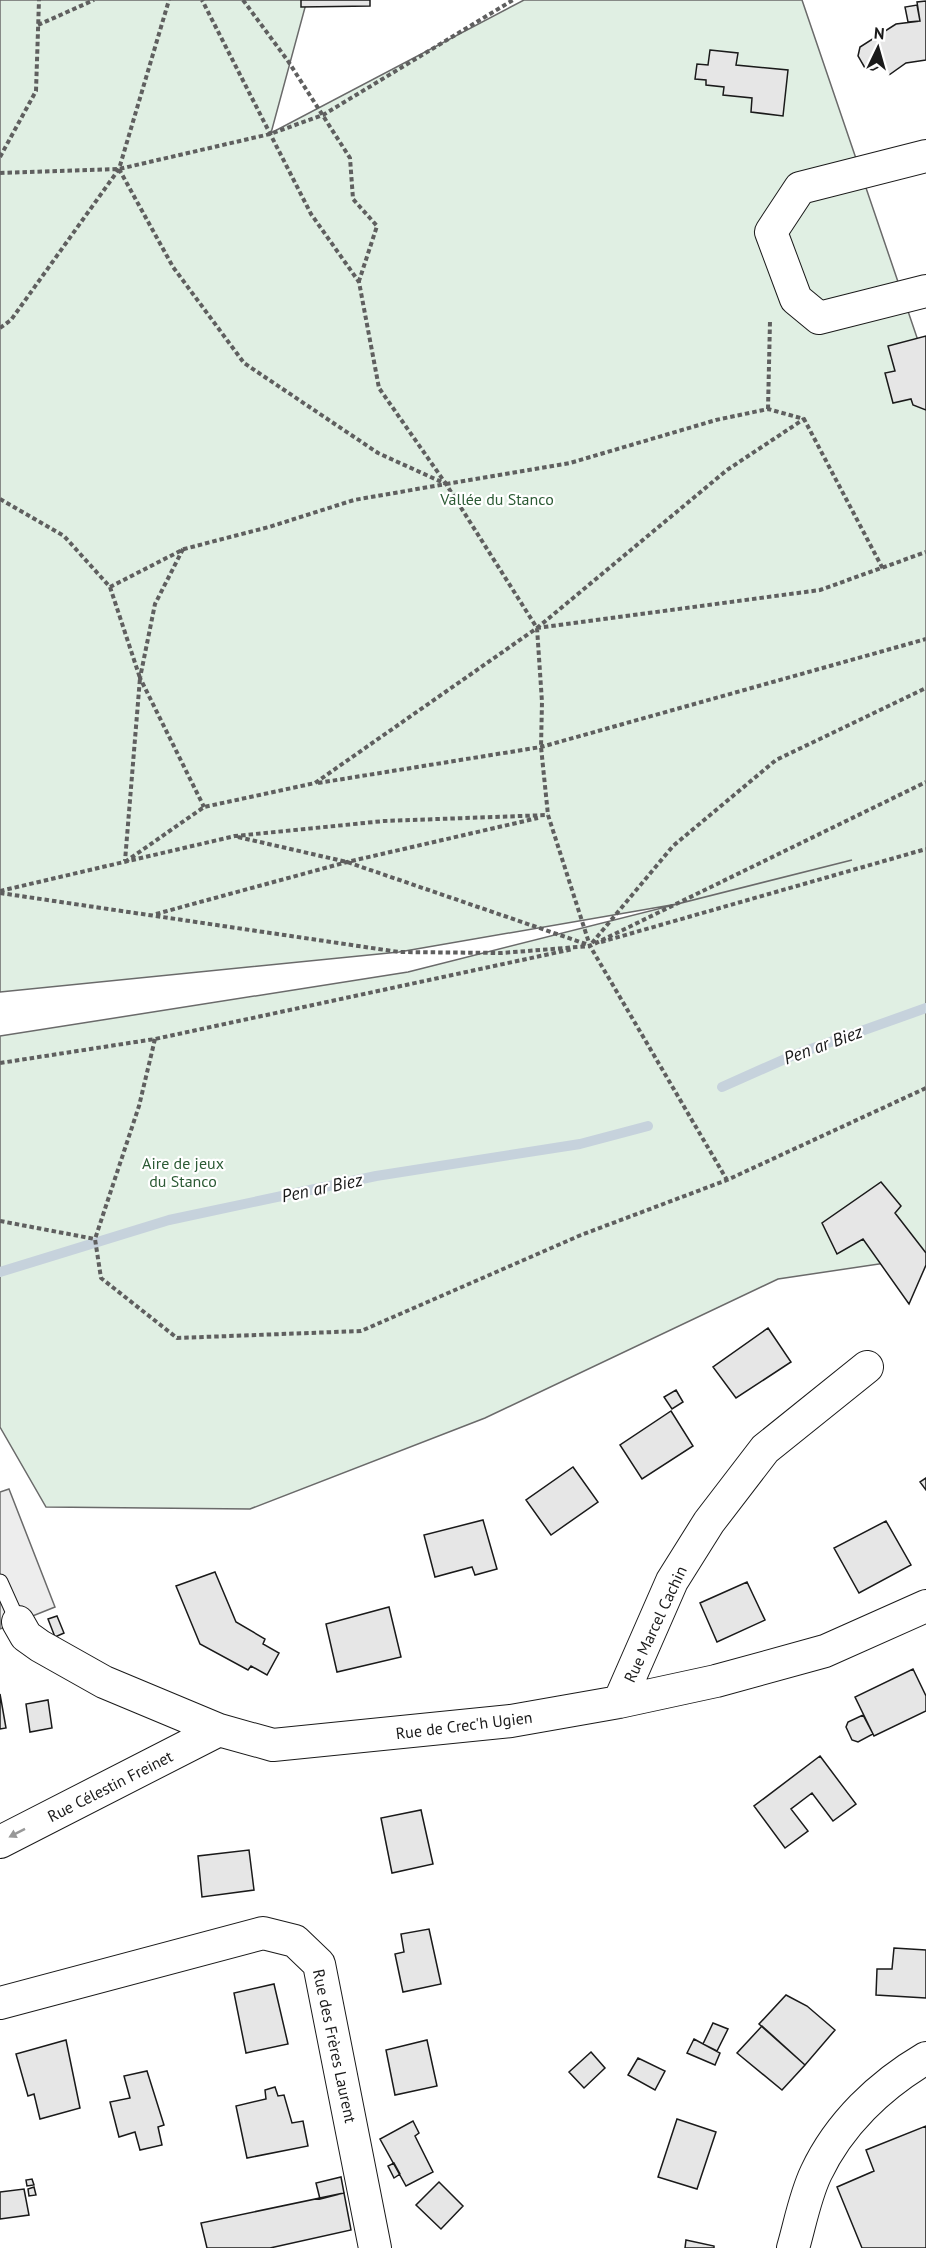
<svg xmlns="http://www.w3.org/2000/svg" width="926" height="2248" font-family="'PT Sans',sans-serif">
<rect width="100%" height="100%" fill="#fff"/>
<path fill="#e0efe3" stroke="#6a6a6a" stroke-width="1.5" d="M0,0H307L271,133L524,0H802L926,364V1257L778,1279L485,1418L250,1509L46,1507L0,1427V1036L408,972L852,860L677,904L399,952L0,992Z"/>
<path fill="#ededed" stroke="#6a6a6a" stroke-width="1.5" d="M9,1489L55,1607L0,1629V1492Z"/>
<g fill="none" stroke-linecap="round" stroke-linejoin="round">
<path stroke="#c6d2dc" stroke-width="10" d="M722,1087L794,1055L926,1008
M0,1272L169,1220L376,1176L580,1144L648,1126"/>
</g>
<path fill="#e6e6e6" stroke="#1a1a1a" stroke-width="1.5" d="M301,0H370V6L301,7Z
M926,1V60L906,63L889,75L882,65L873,70L865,68L858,56L860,47L896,24L920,21L917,2Z
M917,5L920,21L908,22L905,7Z
M710,50L738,53L736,65L788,70L783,116L751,112L752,98L723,95L724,87L706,85V80L695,79L697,64L708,65Z
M926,336V410L913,405L911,399L893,403L885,373L895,371L888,346Z
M881,1182L901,1206L895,1213L926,1253V1265L909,1304L863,1239L837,1254L822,1223Z
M768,1328L791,1362L736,1398L713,1367Z
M676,1390L683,1402L672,1409L664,1397Z
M671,1411L693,1446L642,1479L620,1445Z
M573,1467L598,1502L551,1535L526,1500Z
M926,1478V1490L920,1482Z
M483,1520L497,1569L475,1575L472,1567L435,1577L424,1535Z
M886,1521L911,1565L859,1593L834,1548Z
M215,1572L236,1622L265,1639L263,1644L279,1653L267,1675L251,1666L248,1670L200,1644L176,1586Z
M747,1582L765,1620L717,1642L700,1603Z
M389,1607L401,1657L337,1672L326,1624Z
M57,1616L64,1633L55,1637L48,1619Z
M913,1669L926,1696V1711L874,1736L855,1697Z
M0,1694L6,1728L0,1729Z
M48,1700L52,1728L30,1732L26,1704Z
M863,1715L873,1734L858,1742L852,1740L846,1727L848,1722Z
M820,1756L856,1804L833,1821L812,1793L791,1809L808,1831L785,1848L754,1806Z
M421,1810L433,1864L392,1873L381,1818Z
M249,1850L254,1890L202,1897L198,1856Z
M429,1929L441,1984L403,1992L395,1954L404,1952L401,1934Z
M894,1948L926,1950V1998L876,1995L877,1969H892Z
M274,1984L288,2044L246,2053L234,1993Z
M786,1995L807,2006L835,2030L805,2065L759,2024Z
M713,2023L728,2029L717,2051L703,2044Z
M762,2026L805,2065L782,2090L737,2053Z
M694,2039L720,2053L715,2065L687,2053Z
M66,2040L80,2108L40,2119L34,2094L28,2096L16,2054Z
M427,2040L437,2086L395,2095L386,2050Z
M591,2052L605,2068L584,2088L569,2072Z
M638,2058L665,2071L655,2090L628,2075Z
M147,2071L164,2125L158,2127L162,2145L140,2150L135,2132L119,2137L110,2102L130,2098L124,2076Z
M275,2087L278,2096L284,2095L292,2123L303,2121L308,2146L247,2158L236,2106L266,2099L265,2090Z
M677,2119L716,2132L697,2189L658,2177Z
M413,2121L419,2133L415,2136L433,2172L406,2186L380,2139Z
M926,2126V2248H862L837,2187L874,2171L866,2150Z
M394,2163L400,2174L394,2178L388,2166Z
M341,2177L344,2193L320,2199L316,2183Z
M32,2179L34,2185L27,2186L26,2180Z
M439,2182L463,2206L441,2229L416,2205Z
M34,2187L36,2195L29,2196L28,2189Z
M24,2189L29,2215L0,2219V2192Z
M344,2193L351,2230L270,2248H207L201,2223Z
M686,2240L714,2246V2248H685Z"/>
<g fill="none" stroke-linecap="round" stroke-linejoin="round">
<g stroke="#1a1a1a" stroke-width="17">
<path id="service" d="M0,1582L18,1622"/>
</g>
<g stroke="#1a1a1a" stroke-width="34">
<path id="minor" d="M926,156L800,188L771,232L796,299L819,318L926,291
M18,1622L26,1636L40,1646L104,1682L219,1730L273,1745L511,1721L619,1702L716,1681L825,1651L926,1606
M619,1702L672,1581L709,1522L765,1449L867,1367
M0,1842L219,1730
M0,2003L263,1933L295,1941L319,1964L375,2248
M793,2248C800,2224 805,2196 816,2173C839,2124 880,2085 926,2058"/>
</g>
<path stroke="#5f5f5f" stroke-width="4" stroke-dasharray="4.5 3" stroke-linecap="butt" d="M243,0L288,61L350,158L353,199L377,226L359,281
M38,25L94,0
M0,157L36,91L39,0
M119,169L173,267L244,363L378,453L446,484L537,628L727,470L804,419
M0,173L119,169L270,134L323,115L513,0
M0,328L11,320L119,169L169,0
M768,409L770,321
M446,484L570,463L716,420L768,409L804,419L883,569
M0,499L64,536L110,587L184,549L269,527L354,500L446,484L379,388L359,282L311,214L202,0
M183,549L155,604L140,678L204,807
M110,587L140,678L125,861
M537,628L542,702L541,747L548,815L590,946L727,1180
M318,783L541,747L926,639
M238,837L347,862L586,944
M125,862L204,807L315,783L537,628L820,590L926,552
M0,891L235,836L384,821L548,815
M0,893L399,952L502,953L590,946L926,782
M156,914L347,862L538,818
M601,942L926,849
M592,943L673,846L776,760L926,688
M155,1039L139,1106L95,1239L101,1278L177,1338L361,1331L581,1235L727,1180L926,1088
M0,1063L155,1039L573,949
M0,1221L95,1239"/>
<use href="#service" stroke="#fff" stroke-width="15"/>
<use href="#minor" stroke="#fff" stroke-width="32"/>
</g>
<defs><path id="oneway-solid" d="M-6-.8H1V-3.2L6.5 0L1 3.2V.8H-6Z" transform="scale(1.5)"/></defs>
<use fill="#989898" href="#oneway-solid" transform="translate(17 1833) rotate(153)"/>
<g text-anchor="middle" stroke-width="4.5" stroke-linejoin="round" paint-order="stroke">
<g font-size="16" fill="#2b5a34" stroke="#fff">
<text x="497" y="505">Vallée du Stanco</text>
<text x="183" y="1169">Aire de jeux<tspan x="183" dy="18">du Stanco</tspan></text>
</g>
<g font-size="16" fill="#1a1a1a" stroke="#fff">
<text transform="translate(655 1624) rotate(-65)" y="6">Rue Marcel Cachin</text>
<text transform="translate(464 1725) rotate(-7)" y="6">Rue de Crec'h Ugien</text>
<text transform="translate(110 1786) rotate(-27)" y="6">Rue Célestin Freinet</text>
<text transform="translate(335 2046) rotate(78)" y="6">Rue des Frères Laurent</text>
</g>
<g font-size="18" font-style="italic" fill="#1a1a1a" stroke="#fff">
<text transform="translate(823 1045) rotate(-20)" y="6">Pen ar Biez</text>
<text transform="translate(322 1188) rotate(-12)" y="6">Pen ar Biez</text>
</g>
</g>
<g transform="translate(878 48) rotate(5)" stroke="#ffffff" stroke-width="4.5" paint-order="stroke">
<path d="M0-4.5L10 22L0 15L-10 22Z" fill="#1a1a1a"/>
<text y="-9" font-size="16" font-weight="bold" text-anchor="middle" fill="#1a1a1a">N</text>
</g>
</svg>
